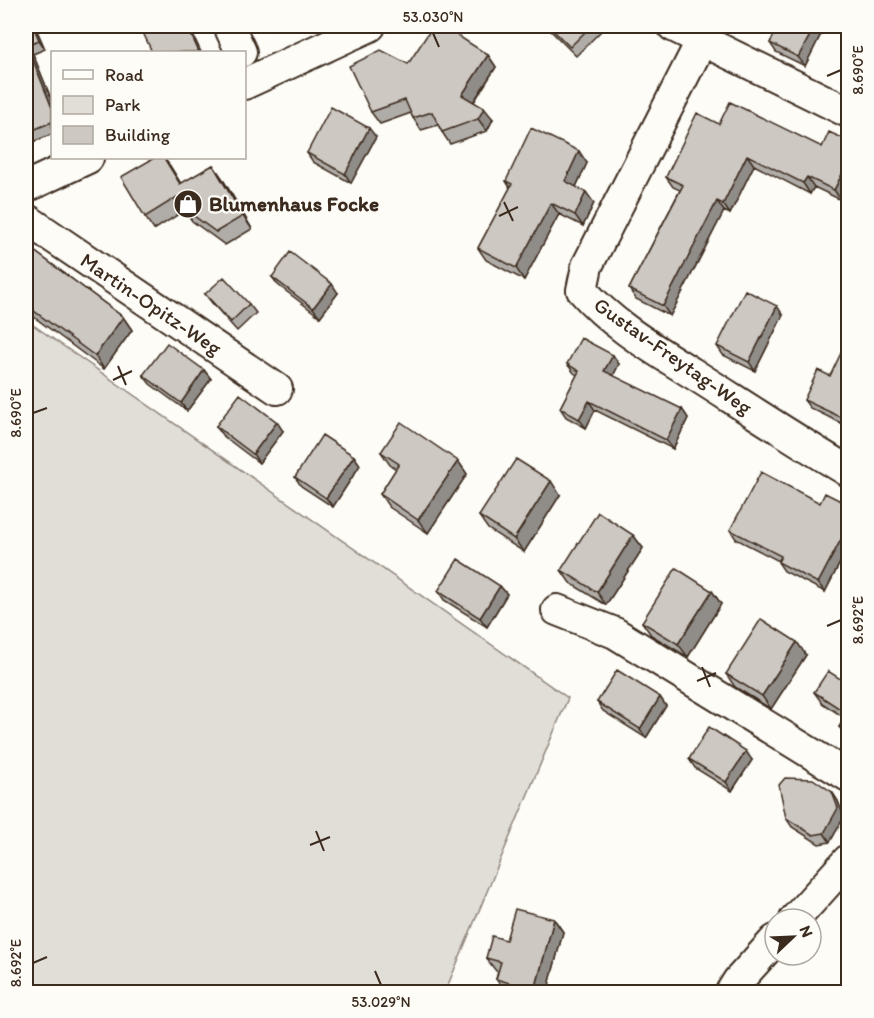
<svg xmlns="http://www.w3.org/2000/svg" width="874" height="1018" font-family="Itim,sans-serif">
<rect width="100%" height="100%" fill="#fdfcf7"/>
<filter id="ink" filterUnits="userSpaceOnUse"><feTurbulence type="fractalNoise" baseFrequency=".0167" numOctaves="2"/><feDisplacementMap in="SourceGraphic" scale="12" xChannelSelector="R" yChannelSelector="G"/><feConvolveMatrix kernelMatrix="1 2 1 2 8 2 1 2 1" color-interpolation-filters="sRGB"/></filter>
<g filter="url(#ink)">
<path fill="#e1ded7" stroke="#8e847a" stroke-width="1.5" d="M26,320L568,698L445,992H26Z"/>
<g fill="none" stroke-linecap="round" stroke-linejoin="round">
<g stroke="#3b2a1e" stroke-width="34">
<path id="street" d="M229,26L241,52
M673,26L848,112
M702,40L587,266L582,290C612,325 654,349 692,373C744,406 796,440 848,471
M244,84L370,26
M26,187L88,158
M26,219L277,389
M557,610L615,633L848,776
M795,919L848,860
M731,992L738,981L775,940"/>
</g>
<use href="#street" stroke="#fdfcf7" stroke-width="30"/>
</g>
<path fill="#b0aca7" stroke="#3b2a1e" stroke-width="1.5" d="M26,26H35L45,49L33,54L52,101V134L26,145Z
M267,26H281L270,30Z
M546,26H606L576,56Z
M779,26H825L805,66L776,52L770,43Z
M488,55L496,67L474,102L493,119L487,131L450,144L442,132L438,125L421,130L413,118L411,113L380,124L371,112L408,64Z
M719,124L822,147L849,141V184L841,200L814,187L810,194L754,165L730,214L724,211L670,316L636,299L629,289L680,190L673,187L666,177Z
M376,137L351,183L313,162L307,153Z
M587,163L576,187L594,203L583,226L559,214L524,280L486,260L478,248L510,188L506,181Z
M213,165L222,178L252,229L225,245L192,221L185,210L154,230L145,217L170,166L181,184Z
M26,245L123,317L132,330L104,369L26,311Z
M272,277L338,293L320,317L278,285Z
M205,294L249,304L256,313L237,331L212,303Z
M783,315L755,371L723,355L717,346Z
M849,357V427L810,408L804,400Z
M567,364H619L613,376L682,409L688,418L673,449L595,410L586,428L566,417L560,408L577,375L574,373Z
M204,370L211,379L187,411L150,384L143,375Z
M216,426L283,431L259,463L222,435Z
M381,452L458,461L467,474L428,533L389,507L380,494L396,469L390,465Z
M354,456L360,465L333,507L301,486L295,477Z
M560,495L524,552L488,529L479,516Z
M820,503L849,505V545L825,592L784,571L778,562L779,561L736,539L730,530Z
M633,535L643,548L606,605L570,583L561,570Z
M500,586L507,594L487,627L444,600L438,591Z
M712,591L721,604L688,657L651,635L642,622Z
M806,655L771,709L735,687L726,674Z
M849,668V739L839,727L845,718L822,703L814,692L842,680Z
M660,697L666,706L646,738L603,711L597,702Z
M689,759L752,760L732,791L695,768Z
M832,792L838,801L844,817L830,842L819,844L792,827L786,818Z
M554,919L563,932L547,993H506L496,979L498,972L496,971L486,958L506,940Z"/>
<path fill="#908c88" stroke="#3b2a1e" stroke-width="1.5" d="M33,26H35L45,49L39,40Z
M187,26H189L201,52H199Z
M815,26H825L805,66L798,57Z
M27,45L33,54L52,101V108Z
M488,55L496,67L470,107L462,95Z
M484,108L493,119L487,131L478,119Z
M369,128L376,137L351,183L345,174Z
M579,151L587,163L573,193L565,181Z
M747,155L754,165L730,214L723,204Z
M164,158L170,166L189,197L180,184Z
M849,160V184L841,200L834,190Z
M213,165L222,178L252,229L243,216Z
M807,177L814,187L810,194L803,183Z
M586,192L594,203L583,226L575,215Z
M717,201L724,211L670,316L663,306Z
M551,203L559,214L524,280L516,268Z
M332,284L338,293L320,317L313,308Z
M777,306L783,315L755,371L749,362Z
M123,317L132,330L104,369L95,356Z
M613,355L619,364L611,380L604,371Z
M204,370L211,379L187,411L181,403Z
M589,401L595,410L586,428L579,419Z
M682,409L688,418L673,449L666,440Z
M277,422L283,431L259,463L253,454Z
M354,456L360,465L333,507L326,498Z
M458,461L467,474L428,533L418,520Z
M551,481L560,495L524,552L514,539Z
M849,524V545L825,592L818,583Z
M633,535L643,548L606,605L597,592Z
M500,586L507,594L487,627L480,618Z
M712,591L721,604L688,657L678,644Z
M797,642L806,655L771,709L762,696Z
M660,697L666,706L646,738L640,729Z
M746,751L752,760L732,791L726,782Z
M832,792L838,801L844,817L830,842L824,833Z
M554,919L563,932L547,993H536L535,990Z"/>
<path fill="#cdc8c2" stroke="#3b2a1e" stroke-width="1.5" d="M26,26H33L39,40L27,45L52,108V122L26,133Z
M140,26H187L199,52H152Z
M433,26H443L488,55L462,95L484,108L478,119L442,132L432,112L413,118L405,100L371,112L349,66L381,50L408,64Z
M549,26H591L570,47Z
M779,26H815L798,57L770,43Z
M730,102L822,147L829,132L849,141V160L834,190L807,177L803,183L747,155L723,204L717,201L663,306L629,289L683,185L666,177L697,113L719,124Z
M331,107L369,128L345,174L307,153Z
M531,128L579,151L565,181L586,192L575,215L551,203L516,268L478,248L512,184L506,181Z
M154,158H164L180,184L213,165L243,216L216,232L183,208L177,197L145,217L121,177Z
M26,245L123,317L95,356L26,305Z
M290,252L332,284L313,308L272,277Z
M224,277L249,304L231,322L205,294Z
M745,290L777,306L749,362L717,346Z
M581,338L613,355L604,371L682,409L666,440L589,401L579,419L560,408L579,371L567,364Z
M167,343L204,370L181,403L143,375Z
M841,353L849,357V421L804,400L818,370L830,376Z
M240,394L277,422L253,454L216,426Z
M401,422L458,461L418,520L380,494L399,464L381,452Z
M322,435L354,456L326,498L295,477Z
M516,459L551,481L514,539L479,516Z
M761,472L820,503L825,493L849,505V524L818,583L778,562L781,556L730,530Z
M598,512L633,535L597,592L561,570Z
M458,559L500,586L480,618L438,591Z
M676,568L712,591L678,644L642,622Z
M761,619L797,642L762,696L726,674Z
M849,668V733L839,727L848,714L814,692L828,671L842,680Z
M617,670L660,697L640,729L597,702Z
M709,727L746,751L726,782L689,759Z
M785,778L813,779L832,792L838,808L824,833L813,835L786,818L779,785Z
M515,909L554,919L535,990L496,979L501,962L486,958L492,936L506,940Z"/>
</g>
<path fill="none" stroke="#3b2a1e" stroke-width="2" d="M433,33L439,47M827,76L841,70M504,202L513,221M499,216L518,207M118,366L126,385M113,380L132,371M33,413L47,408M827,626L841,620M702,667L710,687M697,681L716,673M316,831L324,851M310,845L330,837M33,963L47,957M375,971L381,985"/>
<defs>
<g id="shop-disc" transform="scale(1.5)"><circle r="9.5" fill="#3b2a1e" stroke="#fdfcf7"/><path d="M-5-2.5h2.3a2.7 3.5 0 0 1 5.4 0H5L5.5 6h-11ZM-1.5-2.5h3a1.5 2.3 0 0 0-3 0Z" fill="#fff"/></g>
</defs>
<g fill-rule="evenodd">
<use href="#shop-disc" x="188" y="204"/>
</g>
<g text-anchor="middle" stroke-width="4.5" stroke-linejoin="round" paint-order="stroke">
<g font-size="21" font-weight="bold" fill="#3b2a1e" stroke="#fdfcf7" text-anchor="start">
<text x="209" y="211">Blumenhaus Focke</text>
</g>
<g font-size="21" fill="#3b2a1e" stroke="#fdfcf7">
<text transform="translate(151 304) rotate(34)" y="7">Martin-Opitz-Weg</text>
<text transform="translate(673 356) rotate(35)" y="7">Gustav-Freytag-Weg</text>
</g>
</g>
<rect width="874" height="1018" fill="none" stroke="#fdfcf7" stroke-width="66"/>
<rect x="51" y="51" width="195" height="108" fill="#fdfcf7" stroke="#afa8a0" stroke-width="1.5"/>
<rect x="63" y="70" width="30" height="9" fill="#fdfcf7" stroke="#afa8a0" stroke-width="1.5"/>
<text x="105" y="81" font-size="18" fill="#3b2a1e">Road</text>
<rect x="63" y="96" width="30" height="18" fill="#e1ded7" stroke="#afa8a0" stroke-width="1.5"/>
<text x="105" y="111" font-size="18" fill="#3b2a1e">Park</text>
<rect x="63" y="126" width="30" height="18" fill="#cdc8c2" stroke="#afa8a0" stroke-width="1.5"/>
<text x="105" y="141" font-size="18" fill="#3b2a1e">Building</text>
<g transform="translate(793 937) rotate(67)"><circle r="28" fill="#fdfcf7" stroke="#afa8a0" stroke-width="1.5"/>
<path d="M0-4.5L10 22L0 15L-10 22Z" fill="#3b2a1e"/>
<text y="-9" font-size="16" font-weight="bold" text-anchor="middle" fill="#3b2a1e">N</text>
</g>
<rect x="33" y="33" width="808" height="952" fill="none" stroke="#3b2a1e" stroke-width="2"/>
<g font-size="15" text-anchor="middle" fill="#3b2a1e">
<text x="433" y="22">53.030°N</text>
<text transform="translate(858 70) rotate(-90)" y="5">8.690°E</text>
<text transform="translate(16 413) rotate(-90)" y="5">8.690°E</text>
<text transform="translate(858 620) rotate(-90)" y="5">8.692°E</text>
<text transform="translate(16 963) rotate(-90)" y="5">8.692°E</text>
<text x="381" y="1007">53.029°N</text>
</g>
</svg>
